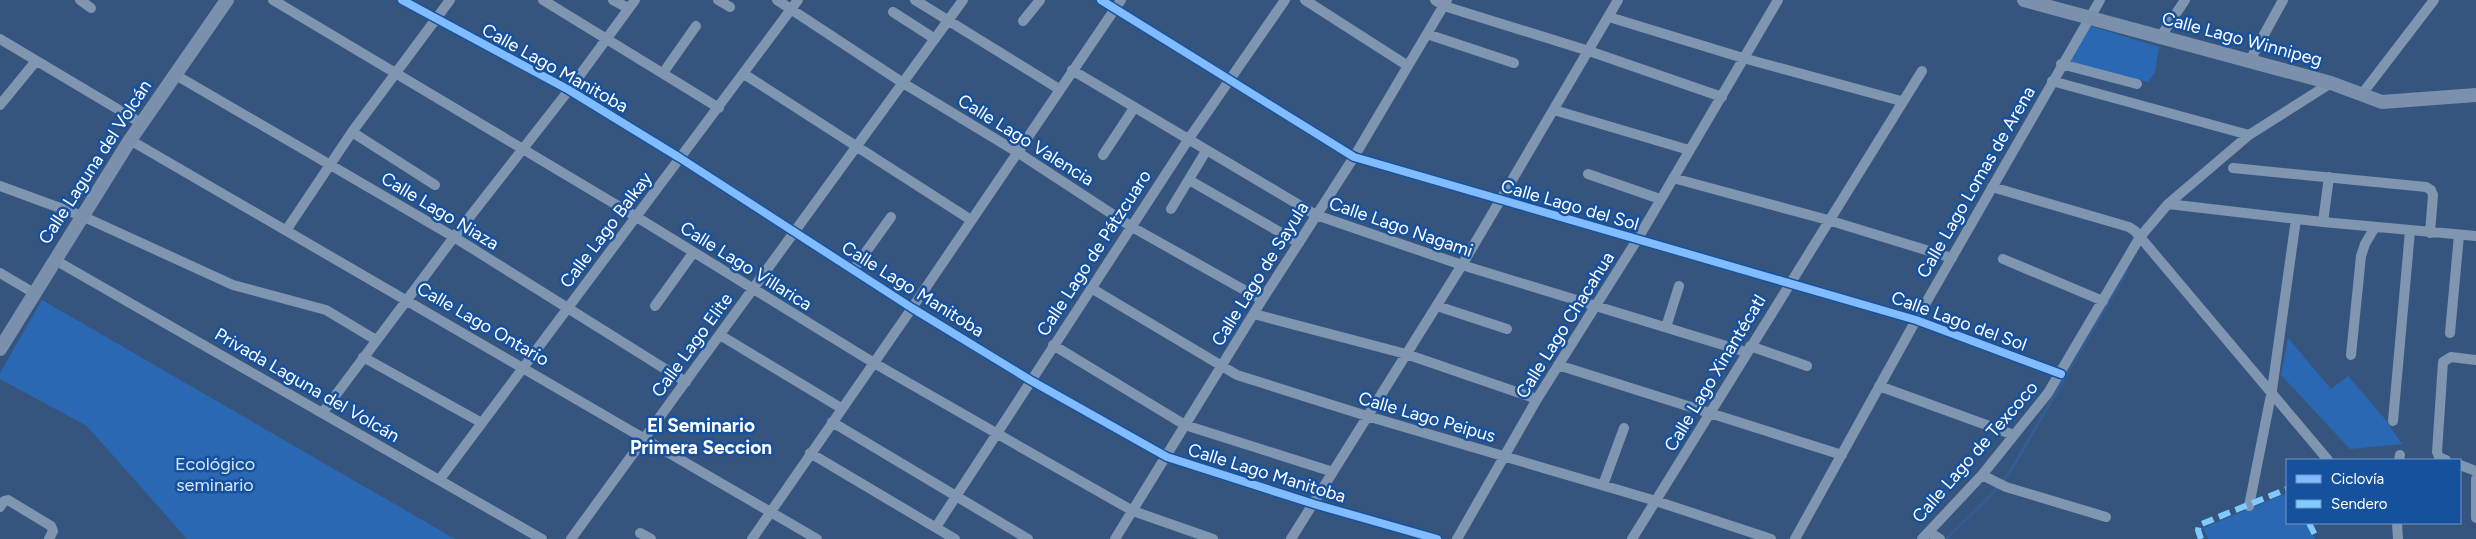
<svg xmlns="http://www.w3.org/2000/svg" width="2476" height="539" font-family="Figtree,sans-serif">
<rect width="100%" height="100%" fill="#35557f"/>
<path fill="#2b68b4" d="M2090,26L2159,47L2155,72L2148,82L2068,62Z
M42,300L455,539H187L87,426L0,379V373Z
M2288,338L2331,389L2348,376L2385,419L2402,444L2350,449L2281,375Z
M2287,493V523H2308L2315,539H2208L2203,528Z"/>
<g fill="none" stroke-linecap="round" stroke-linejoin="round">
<path stroke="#345d95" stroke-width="3" d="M1946,539L1990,496L2010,472L2128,269"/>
<path stroke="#8095b0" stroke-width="10" d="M80,0L91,8
M273,0L635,216L874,363L996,433L1133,511L1213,539
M402,0L569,90L680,158L912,308L1030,380L1167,457L1314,504L1437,539
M543,0L719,108
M613,0L628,8
M718,0L730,7
M777,0L903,83L1017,152L1132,227L1262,300
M915,0L1059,89
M1101,0L1354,157L1916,320L2061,374
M1305,0L1408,66
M1435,0L1444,6L1589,51L1722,97
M893,12L935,39
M1609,17L1743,58L1901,101
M1023,21L1040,0
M1427,34L1514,63
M2161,36L2185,0
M0,39L141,123
M2249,62L2283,0
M2061,64L2137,84
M1072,70L1316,215L1462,265L1746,352
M663,73L696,26
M174,74L454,237L686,382
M744,74L971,220
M2052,81L2249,135
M2362,94L2434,0
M0,105L36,61
M1554,110L1689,150
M352,132L435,185
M130,140L817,539
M1103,155L1134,108
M2233,168L2426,187L2431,190L2433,195L2430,233
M1588,174L1660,199
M1673,178L1828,220L1952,258
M1189,180L1299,243
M0,186L82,216L233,285L326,310L376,340
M1992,187L2129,227L2135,231L2328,460
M2168,204L2323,222L2476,236
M1171,209L1206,151
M2323,222L2329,177
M287,229L352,132L450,0
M2003,259L2103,301
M55,260L542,539
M853,270L891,217
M0,273L34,293
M1091,288L1237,375L1367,416L1656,501L1771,539
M655,306L693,253
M1437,306L1507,329
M1254,314L1406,354L1537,399
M1666,327L1679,286
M2450,333L2459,235
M720,335L841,408
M1053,345L1185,425L1333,472
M1750,346L1807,366
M2351,355L2361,256L2365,244L2375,227
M363,357L482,423
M1558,365L1842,455
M1879,386L2014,435
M323,412L454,237L569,90L635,0
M2393,421L2410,231
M832,422L1028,539
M810,453L955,539
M2399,460L2400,455
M2446,460L2439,457L2437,452L2443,362L2451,357L2476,360
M2460,465L2476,471
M1982,475L2006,487L2106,517
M440,479L798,0
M2476,479V518
M1603,485L1624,428
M2249,506L2272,390L2296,219
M0,507L4,501L8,500L51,526L53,531L49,539
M2397,523L2398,539
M936,527L1188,140L1285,0
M1929,532L1940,539
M640,533L651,539
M571,539L963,0
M752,539L912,308L1121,0
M1115,539L1262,300L1354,157L1447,0
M1291,539L1462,265L1618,0
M1457,539L1537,399L1637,240L1778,0
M1632,539L1922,71
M1795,539L1916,320L2100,0
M1922,539L1982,475L2048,393L2140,237L2168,204L2249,135L2331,83"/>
<path stroke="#7b90ad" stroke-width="14" d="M2024,0L2331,83L2382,102L2476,95
M0,349L130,140L227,0"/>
<path stroke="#80caff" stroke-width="6" stroke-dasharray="12 6" stroke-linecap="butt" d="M2309,523L2317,539
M2201,539L2198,530L2199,525L2287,489"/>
<g stroke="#16519e" stroke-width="11">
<path id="cycleway" d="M402,0L569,90L680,158L912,308L1030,380L1167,457L1314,504L1437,539
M1101,0L1354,157L1916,320L2061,374"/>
</g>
<use href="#cycleway" stroke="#80bcff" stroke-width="8"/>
</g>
<g text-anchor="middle" stroke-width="5" stroke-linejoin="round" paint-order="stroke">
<g font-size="18" fill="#fff" stroke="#16519e">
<text transform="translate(2242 39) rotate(15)" y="6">Calle Lago Winnipeg</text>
<text transform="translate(555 68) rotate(29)" y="6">Calle Lago Manitoba</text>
<text transform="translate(1026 140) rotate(32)" y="6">Calle Lago Valencia</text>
<text transform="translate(95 162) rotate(-57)" y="6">Calle Laguna del Volcán</text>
<text transform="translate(1976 182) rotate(-60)" y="6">Calle Lago Lomas de Arena</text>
<text transform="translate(1570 205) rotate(16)" y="6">Calle Lago del Sol</text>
<text transform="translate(440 211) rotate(31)" y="6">Calle Lago Niaza</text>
<text transform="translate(1401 227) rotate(19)" y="6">Calle Lago Nagami</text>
<text transform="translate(606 230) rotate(-53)" y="6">Calle Lago Balkay</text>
<text transform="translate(1094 253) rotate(-57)" y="6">Calle Lago de Pátzcuaro</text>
<text transform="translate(746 266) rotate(32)" y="6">Calle Lago Villarica</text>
<text transform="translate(1260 274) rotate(-58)" y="6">Calle Lago de Sayula</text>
<text transform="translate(913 289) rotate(32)" y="6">Calle Lago Manitoba</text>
<text transform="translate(1959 321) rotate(20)" y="6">Calle Lago del Sol</text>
<text transform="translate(483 324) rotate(30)" y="6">Calle Lago Ontario</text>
<text transform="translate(1565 325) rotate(-58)" y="6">Calle Lago Chacahua</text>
<text transform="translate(692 345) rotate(-54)" y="6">Calle Lago Elite</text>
<text transform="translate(1715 373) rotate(-59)" y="6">Calle Lago Xinantécatl</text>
<text transform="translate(307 385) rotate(30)" y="6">Privada Laguna del Volcán</text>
<text transform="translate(1427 417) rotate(16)" y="6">Calle Lago Peipus</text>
<text transform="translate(1975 452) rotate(-49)" y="6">Calle Lago de Texcoco</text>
<text transform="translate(1267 473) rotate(17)" y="6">Calle Lago Manitoba</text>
</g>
<g font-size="18" fill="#d6e7fd" stroke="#16519e">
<text x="215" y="470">Ecológico<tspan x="215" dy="21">seminario</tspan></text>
</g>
<g font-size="19" font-weight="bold" fill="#fff" stroke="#16519e">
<text x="701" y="432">El Seminario<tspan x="701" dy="22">Primera Seccion</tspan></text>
</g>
</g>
<rect x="2286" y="459" width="175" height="65" fill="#16519e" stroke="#7397c5"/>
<rect x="2296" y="475" width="25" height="8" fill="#80bcff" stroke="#7397c5"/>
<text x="2331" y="484" font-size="15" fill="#ffffff">Ciclovía</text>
<rect x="2296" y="500" width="25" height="8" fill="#80caff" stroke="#7397c5"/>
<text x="2331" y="509" font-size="15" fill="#ffffff">Sendero</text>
</svg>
